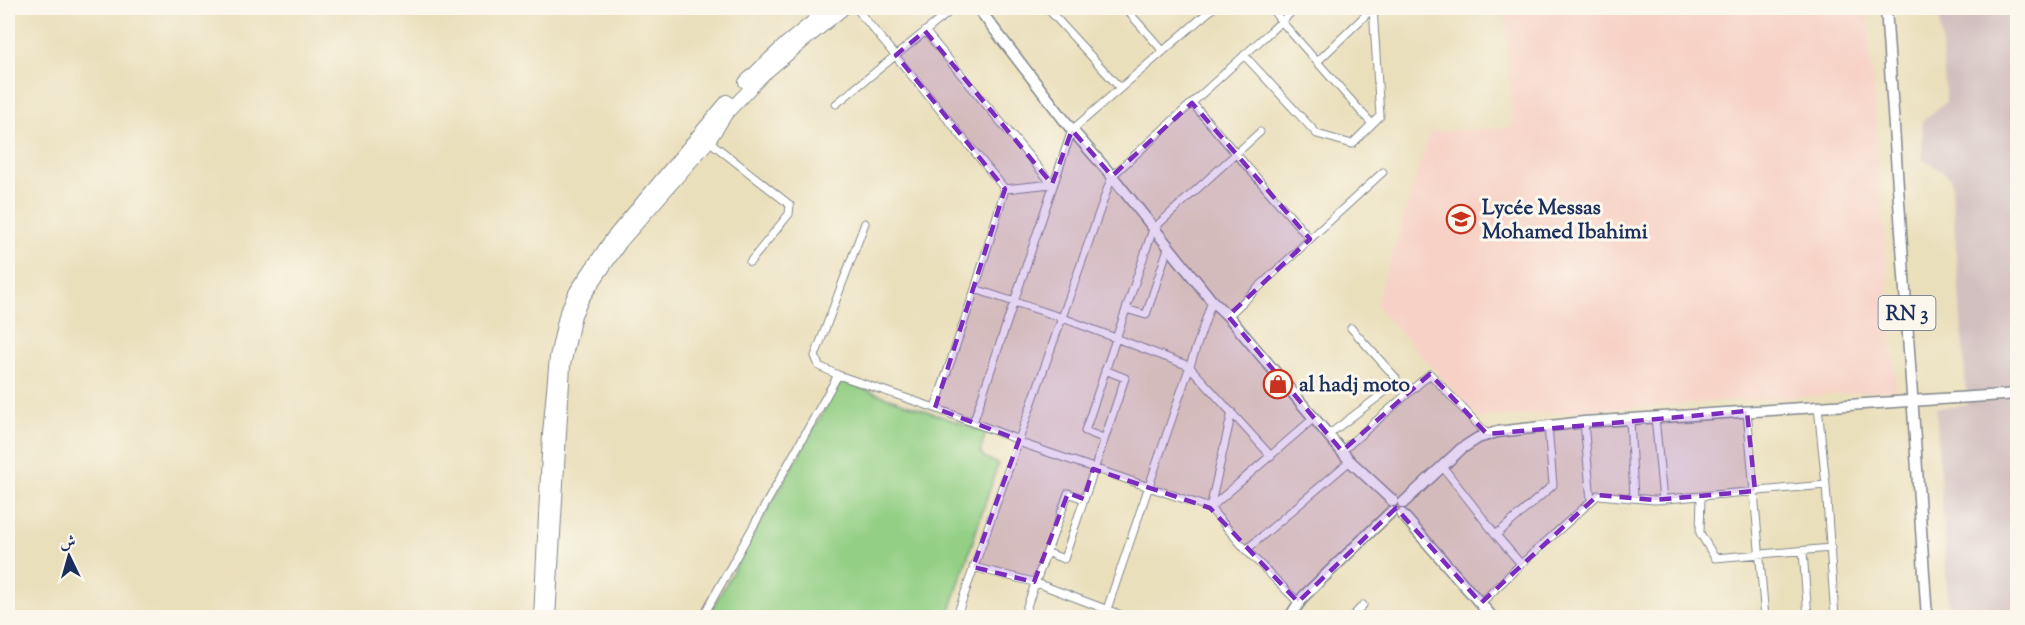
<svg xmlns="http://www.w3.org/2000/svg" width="2025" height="625" font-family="'Sorts Mill Goudy',Amiri,serif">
<rect width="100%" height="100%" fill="#fbf7ec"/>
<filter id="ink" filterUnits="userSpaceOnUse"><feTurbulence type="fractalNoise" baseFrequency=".0167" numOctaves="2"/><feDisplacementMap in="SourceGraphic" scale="12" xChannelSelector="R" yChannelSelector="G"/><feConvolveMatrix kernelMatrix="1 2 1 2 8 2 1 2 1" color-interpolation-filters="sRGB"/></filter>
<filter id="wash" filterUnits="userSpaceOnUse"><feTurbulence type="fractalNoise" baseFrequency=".008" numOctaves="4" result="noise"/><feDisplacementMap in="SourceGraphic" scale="24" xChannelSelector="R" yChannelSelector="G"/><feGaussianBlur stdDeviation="1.35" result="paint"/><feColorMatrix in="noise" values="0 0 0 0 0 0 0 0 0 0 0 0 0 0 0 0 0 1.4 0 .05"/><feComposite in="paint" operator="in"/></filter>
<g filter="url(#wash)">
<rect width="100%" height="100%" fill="#eadfbb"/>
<path fill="#f7d1c6" d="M1505,8H1867L1896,390L1478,418L1376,305L1430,132L1513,127Z"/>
<path fill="#d2bfbf" d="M1939,8H2017V617H1949L1936,408L1967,405L1951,177L1923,159L1922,121L1946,102Z"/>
<path fill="#93cf84" stroke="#577f71" stroke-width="1.5" d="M841,381L986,432L980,452L984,457L998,464L948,617H707Z"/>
</g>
<g filter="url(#ink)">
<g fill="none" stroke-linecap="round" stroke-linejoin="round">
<g stroke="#82878c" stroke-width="9">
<path id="street" d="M856,8L1005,189
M1047,8L1120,88
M1125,8L1163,51
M1271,8L1281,21L1372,124
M925,31L1052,184L1005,189L975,289L935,408
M1244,55L1317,134L1352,144L1380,116L1373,8
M1318,61L1373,8
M1192,103L1310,239L1383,172
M836,104L954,8
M709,141L790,205L789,214L750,262
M865,223L815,356L819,366L838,375L935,408L1019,440
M975,289L1063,318L1189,366L1271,456
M1126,309L1146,315L1168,248
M1228,316L1310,239
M1818,407L1826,485L1835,618
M1747,411L1765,618
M1655,417L1663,500
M1630,419L1634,498
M1584,422L1591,501
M973,423L1072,130L1213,8
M1328,435L1394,385L1396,378L1351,328
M1103,438L1085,431L1153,229L1260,132
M1018,442L1210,508L1232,412
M1342,451L1430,374L1487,434
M1442,466L1496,535L1521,564
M1701,496L1700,533L1715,558L1831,548
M1496,535L1553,485L1548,426
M1246,550L1350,461
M1803,551L1808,618
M1048,553L1064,559L1125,378L1105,370
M973,567L1034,582L1129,618
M1298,602L1246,550L1210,508L1314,418
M1481,603L1521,564L1598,495L1655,500L1826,485
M1025,614L1035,618
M702,618L838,375
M956,618L1112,176L1296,8
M1023,618C1037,576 1054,535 1068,493L1084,499
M1104,618L1212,301
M1351,618L1363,605"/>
</g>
<g stroke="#82878c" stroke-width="13">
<path id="secondary" d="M978,8L1072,130L1112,176L1212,301L1228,316L1350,461L1393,501
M1403,503L1461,449L1478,438L1497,432L1584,422L2018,394
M1402,514L1493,618
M1289,618L1304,596L1391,512"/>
</g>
<g stroke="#82878c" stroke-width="13">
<path id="primary" d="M1886,8L1927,618"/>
</g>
<g stroke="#82878c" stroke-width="14">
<path id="highway" d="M745,82L784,45L829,8
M540,618L549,434L556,357L566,312L576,291L612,238L727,101
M549,618L564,365L575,315L583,298L621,242L709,141L727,113L764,74L844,8"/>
</g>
<use href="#street" stroke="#fff" stroke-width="7"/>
<use href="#secondary" stroke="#fff" stroke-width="10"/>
<use href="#primary" stroke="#fff" stroke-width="10"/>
<use href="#highway" stroke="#fff" stroke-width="12"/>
</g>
</g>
<path fill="#7b2cbf" fill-opacity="0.2" stroke="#7b2cbf" stroke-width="4.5" stroke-dasharray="12 8" stroke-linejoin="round" d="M925,31L1052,184L1072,130L1112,176L1192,103L1310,239L1228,316L1342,451L1430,374L1487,434L1747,411L1755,491L1655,500L1598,495L1481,603L1396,508L1298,602L1210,508L1093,469L1084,499L1068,493L1034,582L973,567L1019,440L935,408L1005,189L896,55Z"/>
<defs>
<g id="school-ring" transform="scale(1.5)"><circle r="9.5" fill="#fbf7ec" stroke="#c8321e" stroke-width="1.5"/><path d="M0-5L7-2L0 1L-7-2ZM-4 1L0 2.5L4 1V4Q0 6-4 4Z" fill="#c8321e"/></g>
<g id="shop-ring" transform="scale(1.5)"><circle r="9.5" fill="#fbf7ec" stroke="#c8321e" stroke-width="1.5"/><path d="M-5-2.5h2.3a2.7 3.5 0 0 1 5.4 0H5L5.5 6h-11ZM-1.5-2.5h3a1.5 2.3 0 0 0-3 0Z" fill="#c8321e"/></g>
</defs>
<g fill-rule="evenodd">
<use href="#school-ring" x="1461" y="219"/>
<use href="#shop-ring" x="1278" y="384"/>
</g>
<g text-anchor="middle" stroke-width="6" stroke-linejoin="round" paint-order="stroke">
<rect fill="#fbf7ec" stroke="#5e6b89" stroke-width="1.5" x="1878.5" y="296" width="57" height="34" rx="4.5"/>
<g font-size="20" font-weight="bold" fill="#1b2f5e">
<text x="1907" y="320">RN 3</text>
</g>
<g font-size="21" font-weight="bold" fill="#1b2f5e" stroke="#fbf7ec" text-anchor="start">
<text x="1482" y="214">Lycée Messas<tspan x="1482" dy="24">Mohamed Ibahimi</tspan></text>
<text x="1299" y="391">al hadj moto</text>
</g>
</g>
<rect width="2025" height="625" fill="none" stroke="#fbf7ec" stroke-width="30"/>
<g transform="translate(69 556) rotate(355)" stroke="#fbf7ec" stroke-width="4.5" paint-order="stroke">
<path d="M0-4.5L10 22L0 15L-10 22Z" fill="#1b2f5e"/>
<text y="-9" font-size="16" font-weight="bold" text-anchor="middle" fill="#1b2f5e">ش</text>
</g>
</svg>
